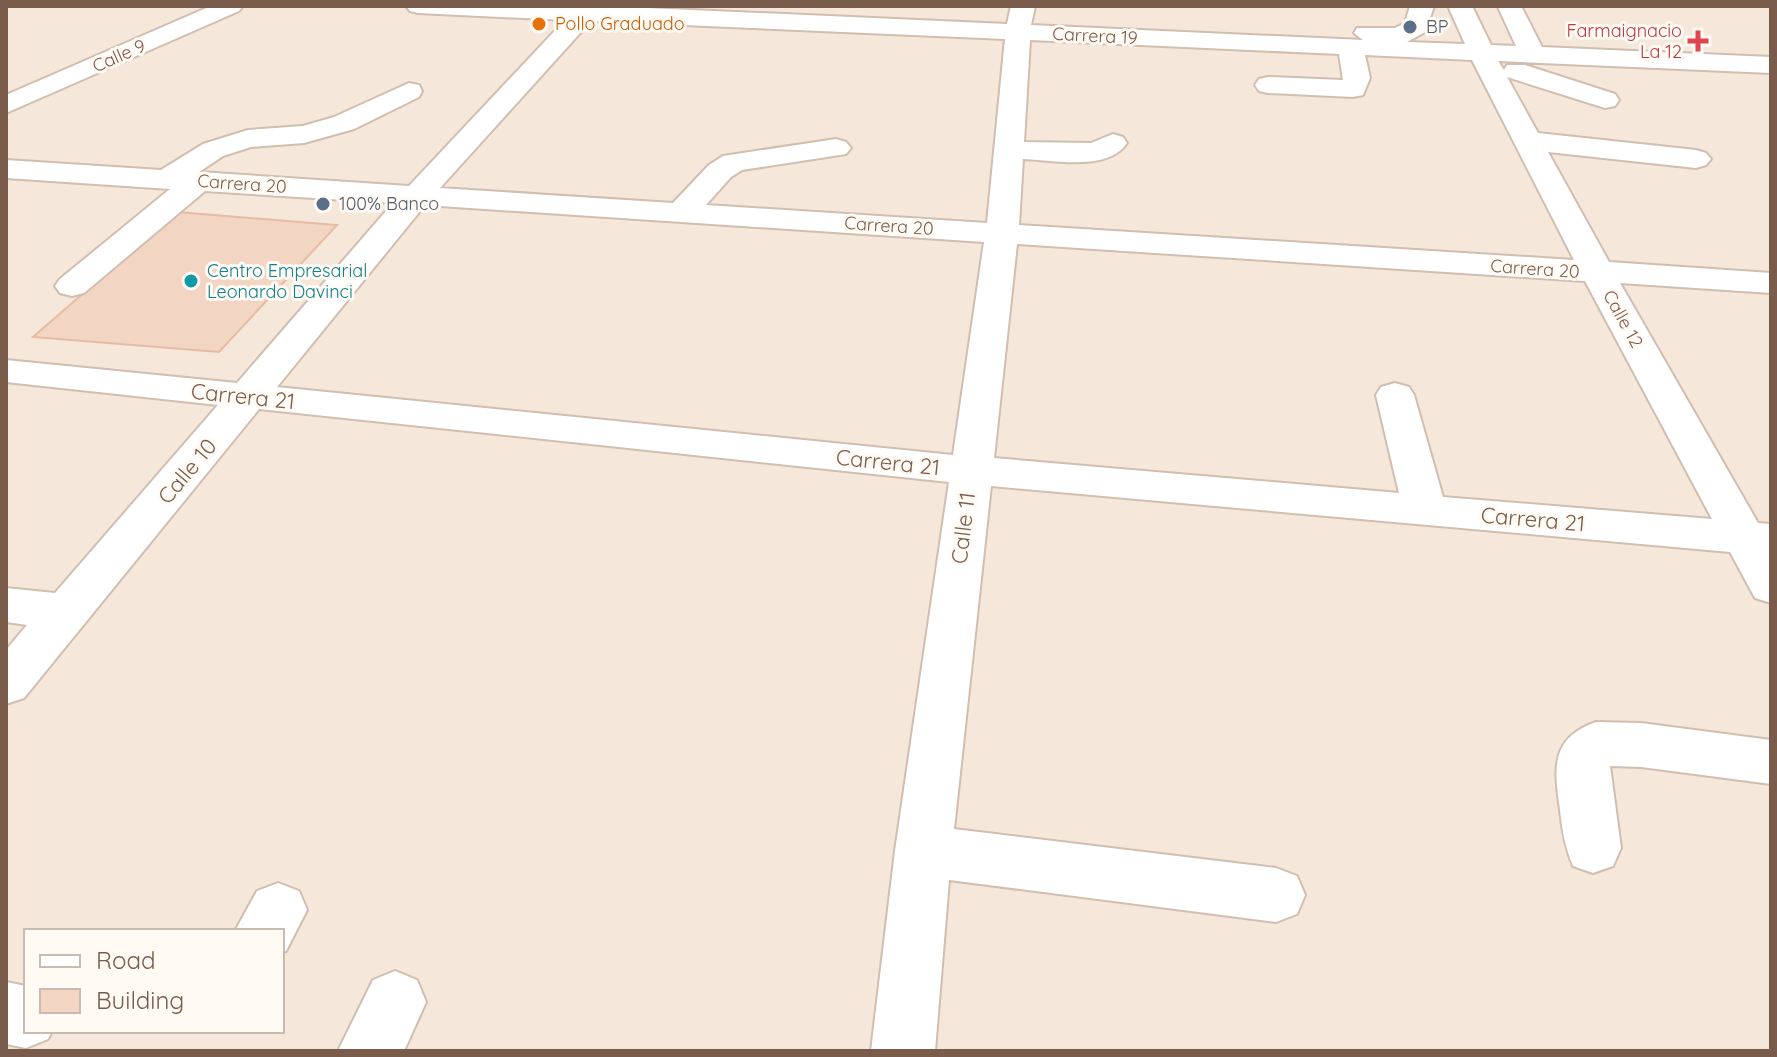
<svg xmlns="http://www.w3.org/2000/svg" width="1777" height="1057" font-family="Quicksand,sans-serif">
<rect width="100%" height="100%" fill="#fdf6ec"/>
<path fill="#f5e8da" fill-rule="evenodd" d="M6,6H1771V1051H6ZM26,931H282V1031H26Z"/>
<path fill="#f3d5c3" stroke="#e6bba3" stroke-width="2" d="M177,212L337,225L219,352L33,337Z"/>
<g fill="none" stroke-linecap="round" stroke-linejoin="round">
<g stroke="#d1beb0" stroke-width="4">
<path id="minor" d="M211,6H243L239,11L6,113V95Z
M406,6H603L1007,24L1011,6H1035L1031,25L1363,40L1354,33L1357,28H1395L1405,23L1410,6H1434L1425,32L1407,42L1465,44L1448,6H1472L1491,45L1516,46L1498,7L1521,6L1542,47L1771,57V73L1498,61L1504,70L1507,65H1525L1615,94L1619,100L1615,106L1605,108L1507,77L1538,133L1696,150L1706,153L1711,159L1706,165L1696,168L1548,152L1609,262L1771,273V293L1620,283L1758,523L1771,524V603L1755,598L1730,552L991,486L954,829L1276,868L1297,876L1305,895L1297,914L1276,922L949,880L935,1051H871L895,851L949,482L259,409L24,698L6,704V650L27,625L6,622V588L55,593L218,405L6,382V360L237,383L393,203L205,191L84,293L72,296L60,293L55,286L60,279L170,189L6,178V160L161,170L203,144L248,130L303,126L334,117L409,83L419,85L422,91L419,97L354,129L304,143L251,147L223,156L199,172L409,186L565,20L418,13L410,11ZM591,21L1005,39L987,223L706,205L731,177L742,170L846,154L851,148L846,142L836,139L723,156L709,165L673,203L440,188ZM1030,40L1339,54L1343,80L1268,77L1259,79L1255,85L1259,91L1268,93L1353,97L1363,95L1370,78L1365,55L1472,60L1574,260L1019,225L1023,159C1053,160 1108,172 1127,143L1123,137L1113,134L1091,143L1024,142ZM425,205L984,242L953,455L277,387ZM1017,244L1585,281L1712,519L1443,497L1414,395L1409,387L1395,383L1381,387L1376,395L1399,493L994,458Z
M1596,722L1641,723L1771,740V784L1641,767L1610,766L1621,848L1613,866L1593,873L1573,866C1565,847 1562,830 1560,810C1554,769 1550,738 1596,722Z
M278,883L299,891L307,910L286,951L282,952V931H235L257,891Z
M395,971L417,980L426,1002L404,1051H338L373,980Z
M6,982L26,986V1031H52L48,1039L26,1048L6,1044Z"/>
</g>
<use href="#minor" fill="#fff" fill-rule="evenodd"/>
</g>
<circle fill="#e8710a" stroke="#fffaf3" stroke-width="3" cx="539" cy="24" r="8"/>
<g fill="#5c6f8a" stroke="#fffaf3" stroke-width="3">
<circle cx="1410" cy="27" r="8"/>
<circle cx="323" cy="204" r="8"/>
</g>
<path fill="#e0444e" stroke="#fffaf3" stroke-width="3" d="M1694 29h8v8h8v8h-8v8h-8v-8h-8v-8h8z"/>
<circle fill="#0f9aa8" stroke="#fffaf3" stroke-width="3" cx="191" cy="281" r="8"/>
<g text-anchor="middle" stroke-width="6" stroke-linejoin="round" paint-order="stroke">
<g font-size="18" fill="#c56008" stroke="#fffaf3" text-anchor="start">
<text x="555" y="30">Pollo Graduado</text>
</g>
<g font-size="18" fill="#4e5e75" stroke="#fffaf3" text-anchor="start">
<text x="1426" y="33">BP</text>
<text x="339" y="210">100% Banco</text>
</g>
<g font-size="18" fill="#be3a42" stroke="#fffaf3" text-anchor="end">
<text x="1682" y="37">Farmaignacio<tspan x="1682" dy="21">La 12</tspan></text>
</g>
<g font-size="18" fill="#7a5c4d" stroke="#fffaf3">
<text transform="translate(1095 36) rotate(3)" y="6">Carrera 19</text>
<text transform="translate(119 56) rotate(-24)" y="6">Calle 9</text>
<text transform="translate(242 184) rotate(4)" y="6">Carrera 20</text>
<text transform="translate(889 226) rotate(4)" y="6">Carrera 20</text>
<text transform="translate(1535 269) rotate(4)" y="6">Carrera 20</text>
<text transform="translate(1623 319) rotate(61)" y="6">Calle 12</text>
</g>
<g font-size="18" fill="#0d838f" stroke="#fffaf3" text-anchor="start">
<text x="207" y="277">Centro Empresarial<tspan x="207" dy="21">Leonardo Davinci</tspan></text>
</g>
<g font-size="22" fill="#7a5c4d" stroke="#fffaf3">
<text transform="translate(243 396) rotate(6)" y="8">Carrera 21</text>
<text transform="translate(888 462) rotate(6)" y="8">Carrera 21</text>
<text transform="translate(187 471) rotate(-50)" y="8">Calle 10</text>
<text transform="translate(1533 519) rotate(5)" y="8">Carrera 21</text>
<text transform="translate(963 528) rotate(-83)" y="8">Calle 11</text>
</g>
</g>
<rect width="1777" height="1057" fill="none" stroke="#7a5c4d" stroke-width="16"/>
<rect x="24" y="929" width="260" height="104" fill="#fffaf3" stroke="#cabbb1" stroke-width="2"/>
<rect x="40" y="955" width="40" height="12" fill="#ffffff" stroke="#cabbb1" stroke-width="2"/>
<text x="96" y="969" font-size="24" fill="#7a5c4d">Road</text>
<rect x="40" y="989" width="40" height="24" fill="#f3d5c3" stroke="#cabbb1" stroke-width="2"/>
<text x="96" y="1009" font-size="24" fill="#7a5c4d">Building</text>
</svg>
